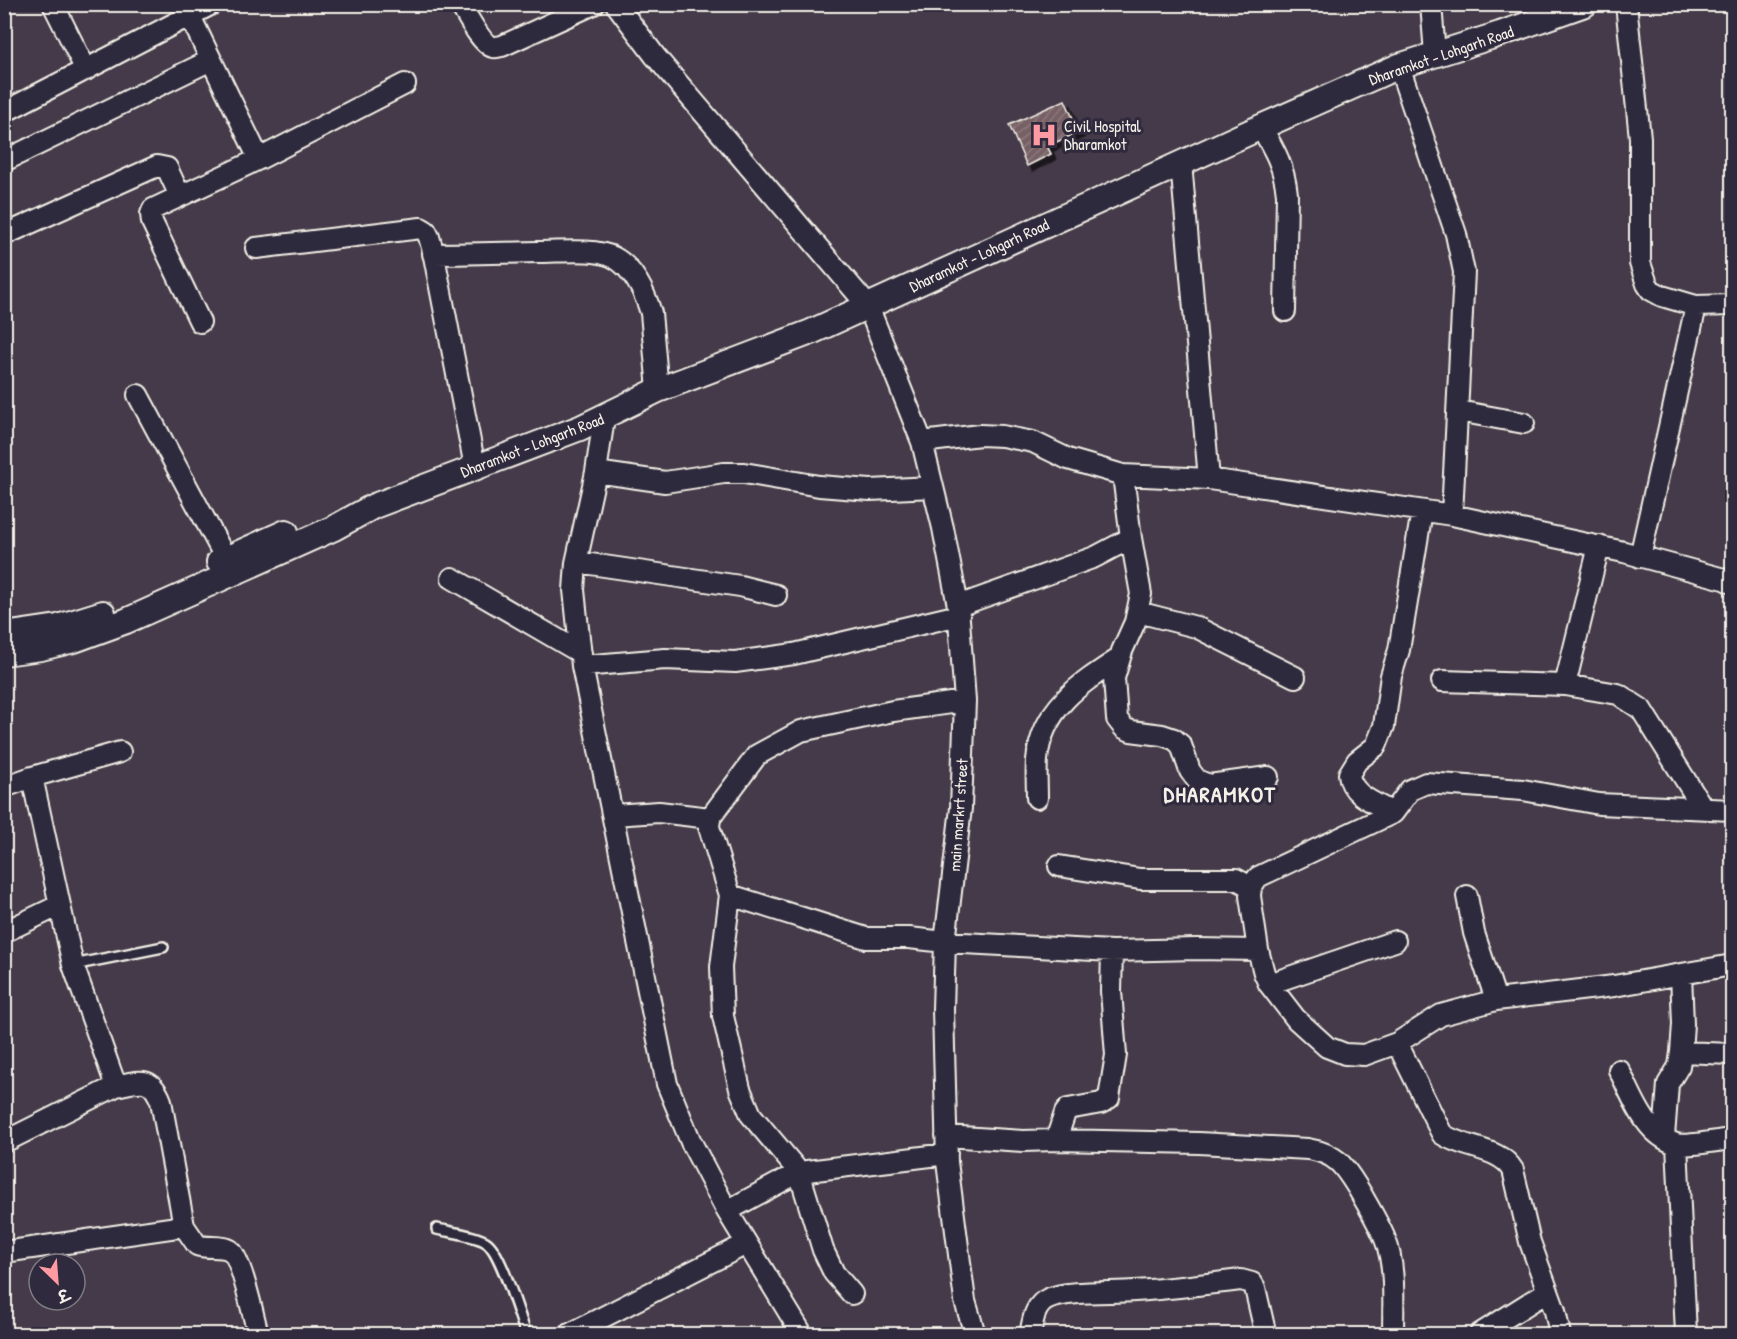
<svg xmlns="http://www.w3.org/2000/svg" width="1737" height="1339" font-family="'Patrick Hand','Playpen Sans Deva',sans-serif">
<defs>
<pattern id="building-hatch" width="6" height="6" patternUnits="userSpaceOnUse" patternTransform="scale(1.5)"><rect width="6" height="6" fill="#776165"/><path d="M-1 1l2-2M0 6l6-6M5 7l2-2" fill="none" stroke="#8b787b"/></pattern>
<filter id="shadow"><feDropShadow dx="5.5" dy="5.5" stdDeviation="0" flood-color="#0009"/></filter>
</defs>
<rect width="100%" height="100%" fill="#453a49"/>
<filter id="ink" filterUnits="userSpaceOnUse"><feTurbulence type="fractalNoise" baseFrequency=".0167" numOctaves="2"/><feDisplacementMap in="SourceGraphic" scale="12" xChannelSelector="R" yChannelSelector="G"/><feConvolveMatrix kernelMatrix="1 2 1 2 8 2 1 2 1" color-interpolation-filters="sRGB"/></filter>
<g filter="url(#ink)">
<path fill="url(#building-hatch)" stroke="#f4f1e8" stroke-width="1.5" filter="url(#shadow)" d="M1065,100L1079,132L1047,146L1051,154L1027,166L1009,125Z"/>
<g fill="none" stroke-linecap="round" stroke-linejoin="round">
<g stroke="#f4f1e8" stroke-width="14">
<path id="service" d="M73,965L163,947
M437,1229C450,1232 475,1235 486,1242C501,1251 519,1316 526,1334"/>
</g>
<g stroke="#f4f1e8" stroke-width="24">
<path id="minor" d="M53,4L86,70
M460,4C466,14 482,45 493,47C495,48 500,46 502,46L594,4
M616,4L655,56L868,306L922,442L943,528L958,606L965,701L961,808L945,942L943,1009L947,1162L965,1301L975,1334
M1431,4L1435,54
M1626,4L1640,138V263L1647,284L1651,290L1662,296L1696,306L1732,305
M190,16L259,159
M1399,66L1456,234L1464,272L1452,515
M4,112L212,4
M1261,127C1275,151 1284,166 1287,194L1285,311
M4,161L211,60
M1181,163L1209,479
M4,235L157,166L167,168L180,196
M256,248L421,228L426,231L429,237L433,251L475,467
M433,254C469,254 504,253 540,252C561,252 595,248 613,257C633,267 645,293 651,313L658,390
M200,322L152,222L151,214L153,209L259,159L405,84
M138,395L226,559
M1458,411L1524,423
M604,418L596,472L576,563L574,590L582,666L667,1084L691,1142L727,1211L802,1334
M922,442L980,435L1002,436L1033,442L1068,459L1123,475L1209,479L1452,515L1624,552L1724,579L1732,583
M596,472L665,482L724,473H744L819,486L870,490L933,487
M1131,538L1141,594L1135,622L1122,651L1114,678L1117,719L1124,728L1131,731L1162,735L1174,739L1181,745L1190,771L1197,780L1209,785L1268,777
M1640,557L1696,306
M577,562L740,586L776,595
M452,578L581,653
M958,606L1095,557L1131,538L1123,475
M1138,612L1196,627L1295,677
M582,666L665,659L735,662L794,654L959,615
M1442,681L1565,685L1618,694L1641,709L1703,808
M1565,685L1599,546
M32,777L73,965L116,1086
M4,787L32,777L120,752
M1037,798C1037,785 1036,772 1037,760C1042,708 1080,684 1120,658
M1732,810L1599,804L1523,790L1426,783L1410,790L1393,813L1258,877L1251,887L1250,896L1258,950L1264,973L1269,984L1296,1019L1327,1047L1345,1054L1364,1055L1397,1043L1441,1015L1496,1000L1614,986L1732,965
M1393,813C1376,803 1351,796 1349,774L1357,761L1376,746L1384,726L1391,676L1399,650L1422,511
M613,815L659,812L710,818L709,827L730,895L721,967L723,1016L740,1089L751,1115L799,1172L823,1250L834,1273L852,1294
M710,818L757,755L801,731L893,711L965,701
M1059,866L1140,879H1236L1251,887
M730,895L866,938H909L945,942L1112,951L1196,949L1258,950
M1467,896L1474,933L1496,1000
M4,932L60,905
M1269,984L1395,941
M1397,1043L1442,1134C1463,1149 1500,1147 1513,1170L1530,1242L1555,1311L1560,1334
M1681,1052L1732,1054
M1619,1070C1633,1097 1644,1134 1676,1144C1685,1147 1720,1140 1732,1139
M946,1136L1023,1141L1056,1140L1065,1113L1068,1109L1101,1103L1109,1098L1116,1055L1111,991L1112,951
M1664,1137L1668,1084L1679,1066L1681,1052L1683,1024L1681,974
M1056,1140L1199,1143L1308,1149C1338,1154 1344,1166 1359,1190C1368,1206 1378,1222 1385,1239C1396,1265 1393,1306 1393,1334
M4,1142L116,1086C139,1081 151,1075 161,1101L184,1226L4,1252
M1677,1144L1686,1334
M727,1211L799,1172L947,1154
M184,1226L197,1245C207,1249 221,1245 230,1250C241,1257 254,1319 258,1334
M570,1334L746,1244
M1030,1334C1033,1322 1034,1305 1048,1299C1068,1290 1111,1293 1135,1291C1170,1289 1206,1284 1241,1280L1252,1283L1255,1288L1264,1327
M1480,1334L1548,1291"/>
</g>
<g stroke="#f4f1e8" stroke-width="28">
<path id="tertiary" d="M219,562L286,532
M4,635L58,627L103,613
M4,653L41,648L74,640L126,621L334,528L374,506L580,428L658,390L811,332L1261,127L1399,66L1500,34L1585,4"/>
</g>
<use href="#service" stroke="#2f2a3d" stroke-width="9"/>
<use href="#minor" stroke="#2f2a3d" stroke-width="20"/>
<use href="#tertiary" stroke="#2f2a3d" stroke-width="24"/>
</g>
</g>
<defs>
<g id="hospital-bare" transform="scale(2.07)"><path d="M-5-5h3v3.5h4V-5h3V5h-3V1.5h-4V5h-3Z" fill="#ff9aa2" stroke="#2f2a3d" stroke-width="2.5" paint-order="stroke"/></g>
</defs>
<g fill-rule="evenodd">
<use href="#hospital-bare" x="1044" y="135"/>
</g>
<g text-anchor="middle" stroke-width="6" stroke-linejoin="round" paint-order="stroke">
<g font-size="16" fill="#f4f1e8" stroke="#2f2a3d">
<text transform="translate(1441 55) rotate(-19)" y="6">Dharamkot - Lohgarh Road</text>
<text transform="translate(979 255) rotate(-25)" y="6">Dharamkot - Lohgarh Road</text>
<text transform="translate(532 445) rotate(-21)" y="6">Dharamkot - Lohgarh Road</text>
<text transform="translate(958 815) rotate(-86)" y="6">main markrt street</text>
</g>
<g font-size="16" fill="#f4f1e8" stroke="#2f2a3d" text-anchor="start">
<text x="1064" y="132">Civil Hospital<tspan x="1064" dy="18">Dharamkot</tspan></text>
</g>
<g font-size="22" font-weight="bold" letter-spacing="1.5" fill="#f4f1e8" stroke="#2f2a3d">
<text x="1220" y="802">DHARAMKOT</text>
</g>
</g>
<rect width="1737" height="1339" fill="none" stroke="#2f2a3d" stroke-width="24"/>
<rect x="12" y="12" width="1713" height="1315" fill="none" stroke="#f4f1e8" stroke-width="2" filter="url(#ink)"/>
<g transform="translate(57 1282) rotate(155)"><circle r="28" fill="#2f2a3d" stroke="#7e7a81" stroke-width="1.5"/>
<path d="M0-4.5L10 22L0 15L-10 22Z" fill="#ff9aa2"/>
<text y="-9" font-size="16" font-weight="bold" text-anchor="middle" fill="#f4f1e8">उ</text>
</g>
</svg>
